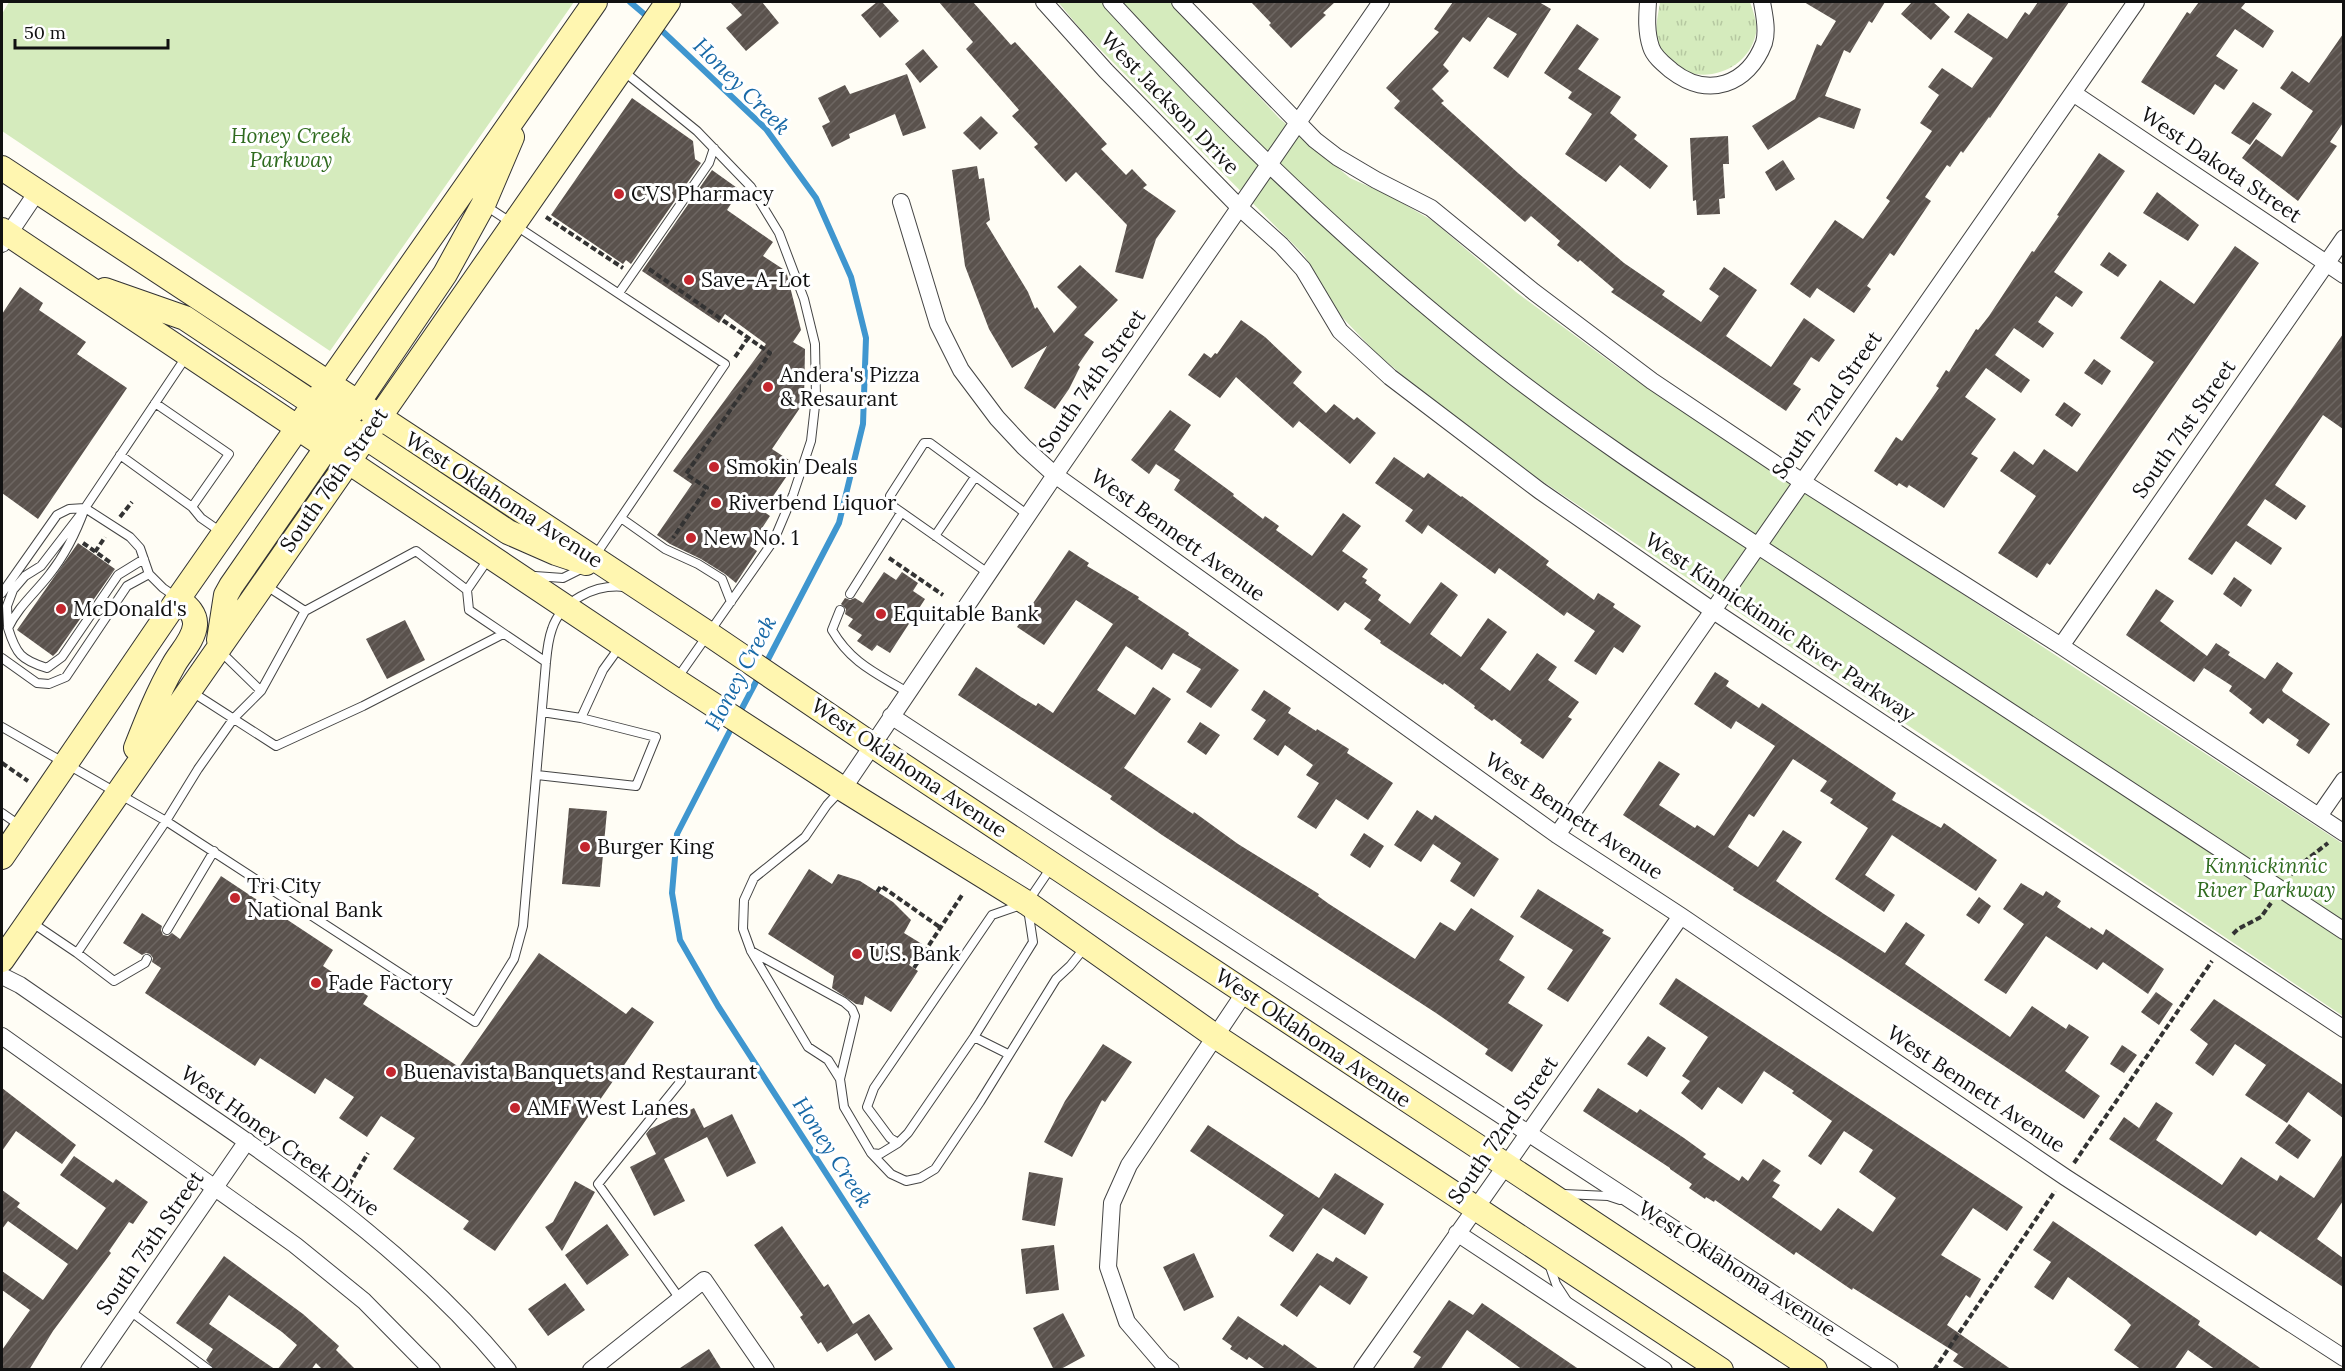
<svg xmlns="http://www.w3.org/2000/svg" width="2345" height="1371" font-family="Lora,serif">
<defs>
<pattern id="grass-tufts" width="24" height="20" patternUnits="userSpaceOnUse" patternTransform="scale(1.5)"><rect width="24" height="20" fill="#d5ebbd"/><path d="M3 7l-1-3M5 7V3M7 7l1-3M15 17l-1-3M17 17v-4M19 17l1-3" fill="none" stroke="#b6c8a1"/></pattern>
<pattern id="building-hatch" width="6" height="6" patternUnits="userSpaceOnUse" patternTransform="scale(1.5)"><rect width="6" height="6" fill="#5a524d"/><path d="M-1 1l2-2M0 6l6-6M5 7l2-2" fill="none" stroke="#6d6662"/></pattern>
</defs>
<rect width="100%" height="100%" fill="#fffdf5"/>
<path fill="url(#grass-tufts)" d="M1660,2H1750C1753,11 1758,23 1756,33C1747,79 1681,91 1660,48C1653,34 1658,16 1660,2Z"/>
<path fill="#d5ebbd" d="M9,2H574L330,351L2,131V14Z
M1058,2H1171L1279,118L1350,178L1390,196L1433,221L1516,292L1620,369L2343,844V1016L1482,441L1377,354L1341,316L1304,255L1082,31Z"/>
<g fill="none" stroke-linecap="round" stroke-linejoin="round">
<path stroke="#3f96cf" stroke-width="6" d="M630,2L650,19
M657,26L766,129L816,198L851,277L866,338L863,424L839,523L764,667
M739,714L759,676
M734,723L677,834L672,893L680,940L718,1006L953,1370"/>
</g>
<path fill="url(#building-hatch)" d="M730,2H762L779,23L746,51L726,28L742,15Z
M877,2H882L899,21L880,38L861,15Z
M939,2H973L1011,45L1015,42L1107,144L1101,149L1126,175L1132,169L1147,185L1143,188L1176,211L1156,239L1143,279L1115,272L1127,225L1076,172L1066,182L1034,147L1038,144L1012,116L1019,110L966,49L973,42Z
M1251,2H1335L1323,13L1326,15L1291,48L1269,25L1271,23Z
M1453,2H1539L1551,9L1508,78L1493,68L1517,34L1488,17L1470,42L1463,37L1443,65L1449,71L1432,89L1444,101L1441,103L1518,173L1624,263L1665,291L1662,295L1701,322L1719,296L1709,289L1724,267L1757,290L1726,336L1771,367L1804,318L1835,340L1819,362L1811,357L1793,384L1801,389L1786,411L1611,292L1614,289L1580,260L1578,262L1557,245L1560,241L1531,216L1525,222L1394,108L1400,101L1386,88L1439,32L1434,29Z
M1804,2H1885L1872,23L1869,21L1850,53L1844,50L1825,96L1861,109L1854,129L1819,117L1768,150L1752,126L1795,99L1817,44L1821,46L1836,21Z
M1912,2H1933L1950,17L1931,40L1901,14Z
M2038,2H2069L1990,118L1989,117L1963,153L1961,151L1950,167L1947,165L1925,197L1931,201L1894,256L1890,253L1867,286L1871,289L1854,313L1817,288L1810,298L1790,284L1835,220L1863,239L1890,201L1886,198L1932,131L1920,123L1939,95L1928,87L1942,68L1972,88L1993,58L1954,32L1968,13L2007,39L2025,12L2029,15Z
M2199,2H2246L2241,8L2274,31L2263,48L2235,29L2216,56L2238,70L2224,90L2215,84L2194,115L2141,82L2187,12L2190,14Z
M1577,24L1599,39L1578,69L1621,97L1610,113L1637,135L1634,139L1668,166L1650,189L1620,165L1606,182L1565,154L1592,114L1568,98L1572,92L1544,73Z
M2343,34V123L2330,142L2337,146L2298,201L2242,158L2256,139L2282,157L2313,111L2280,88L2292,71L2309,83Z
M923,49L938,67L920,83L905,64Z
M907,74L926,128L903,136L895,114L849,134L850,138L832,147L822,126L830,122L818,98L845,85L850,94Z
M632,98L693,141L695,159L701,163L631,264L626,260L623,264L551,215Z
M2253,102L2272,114L2250,145L2231,133Z
M981,116L998,133L980,150L963,133Z
M1728,136L1729,164H1723L1725,198L1719,199L1720,214L1697,215L1696,200L1693,201L1690,138Z
M2099,153L2125,171L2054,272L2083,292L2072,307L2056,296L2038,322L2054,333L2043,348L2014,328L1995,355L2030,380L2021,393L1986,368L1965,397L1996,419L1971,454L1978,458L1944,508L1909,485L1907,488L1899,483L1897,486L1874,471L1896,437L1902,441L1939,388L1936,386L1946,370L1949,372L1976,329L1978,330L1989,316L2032,251L2034,252L2059,216L2057,215Z
M1783,160L1795,179L1776,191L1765,172Z
M977,166L979,179L984,178L990,220L986,223L1028,292L1035,309L1037,307L1054,333L1077,307L1057,287L1080,265L1118,300L1084,335L1094,342L1078,365L1080,367L1069,389L1055,409L1024,388L1047,346L1012,368L989,329L965,266L952,170Z
M712,170L740,190L727,210L773,242L763,256L786,271L801,330L793,342L805,349L804,402L772,449L795,464L763,511L770,516L750,546L757,551L736,583L725,574L701,559L670,544L657,535L692,484L673,471L766,344L725,314L719,323L642,271Z
M2157,192L2199,225L2188,241L2143,213Z
M2235,246L2259,263L2050,565L2047,563L2037,578L1998,553L2036,496L2000,471L2014,451L2033,465L2044,449L2077,472L2154,362L2120,338L2160,280L2194,304Z
M2109,252L2127,265L2118,277L2100,265Z
M20,287L43,303L39,310L86,342L77,354L127,388L38,519L2,493V314Z
M1241,320L1265,337L1302,372L1293,383L1326,413L1334,404L1354,420L1357,417L1376,433L1350,464L1299,421L1293,428L1236,377L1220,398L1188,375L1204,353L1211,358L1215,353L1217,354Z
M2343,334V429L2323,415L2275,485L2306,506L2296,520L2265,499L2247,525L2282,548L2271,565L2236,541L2212,575L2188,559Z
M2094,359L2111,371L2102,385L2084,373Z
M2064,402L2081,414L2072,427L2055,415Z
M1170,410L1191,425L1174,450L1234,494L1233,496L1263,519L1265,516L1279,526L1276,530L1312,556L1343,513L1361,526L1342,551L1368,569L1362,577L1367,580L1365,583L1381,595L1378,600L1410,624L1441,582L1458,595L1430,634L1461,657L1488,618L1507,632L1480,669L1510,691L1537,653L1557,667L1548,680L1579,702L1568,717L1572,719L1543,759L1520,743L1522,740L1494,719L1492,721L1474,708L1475,706L1444,683L1443,685L1380,643L1381,641L1364,629L1371,620L1345,602L1338,611L1174,490L1180,480L1156,464L1149,474L1131,460Z
M1394,457L1424,478L1428,473L1461,497L1462,496L1549,561L1546,565L1594,600L1598,593L1615,604L1613,607L1641,626L1623,653L1614,647L1596,675L1574,661L1595,631L1567,612L1564,616L1499,568L1495,574L1428,525L1422,534L1405,521L1413,510L1375,483Z
M78,543L115,569L57,652L53,656L17,630Z
M1069,550L1089,563L1087,566L1139,597L1138,599L1189,633L1188,635L1239,670L1211,708L1186,692L1201,669L1173,653L1162,670L1126,646L1097,690L1135,715L1153,687L1171,699L1124,768L1193,814L1194,812L1238,844L1319,894L1318,896L1329,904L1415,959L1440,922L1455,931L1471,908L1514,936L1499,960L1525,977L1508,1003L1543,1025L1512,1072L1485,1054L1488,1049L1436,1013L1162,835L1110,799L1112,796L958,695L976,667L1021,697L1036,706L1038,703L1053,713L1113,624L1076,600L1044,645L1017,627Z
M884,572L896,580L902,572L918,583L913,591L925,599L890,653L877,645L872,651L857,641L862,635L848,626L853,619L845,614L846,609L841,604L845,598L850,600L855,598L863,603Z
M2234,577L2252,590L2241,607L2223,594Z
M2156,589L2174,601L2160,621L2207,656L2216,643L2230,652L2228,655L2265,679L2277,662L2293,673L2282,690L2283,692L2330,724L2309,754L2296,745L2299,740L2268,718L2263,724L2249,713L2252,709L2229,691L2232,686L2204,668L2194,682L2126,635Z
M405,620L425,660L387,679L366,639Z
M1715,672L1729,681L1726,686L1759,708L1762,703L1896,793L1892,800L1941,828L1944,823L1997,860L1976,891L1892,835L1865,875L1895,895L1884,912L1835,879L1868,828L1830,803L1833,799L1820,791L1827,781L1793,759L1754,817L1749,814L1728,847L1758,867L1783,830L1802,842L1776,881L1824,914L1885,953L1906,922L1925,935L1905,964L2010,1037L2032,1006L2066,1029L2069,1024L2089,1037L2065,1071L2100,1096L2084,1119L1841,958L1733,890L1734,888L1623,815L1659,761L1680,774L1659,805L1695,828L1697,825L1714,836L1775,746L1736,721L1731,729L1694,704Z
M1264,690L1291,708L1288,713L1316,731L1317,729L1349,749L1347,753L1393,783L1368,820L1336,799L1316,829L1297,817L1319,783L1306,775L1313,765L1285,745L1278,756L1253,739L1266,720L1251,710Z
M1200,722L1220,735L1206,755L1187,742Z
M569,808L607,811L600,887L562,884Z
M1417,810L1432,820L1435,815L1499,859L1474,897L1450,881L1461,863L1433,844L1421,862L1394,845Z
M1364,833L1384,846L1370,868L1350,855Z
M809,869L832,884L838,874L860,881L893,902L911,920L904,933L922,944L909,965L918,971L891,1012L865,996L863,1005L856,1004L832,988L834,976L768,934Z
M221,876L333,950L323,966L368,996L363,1004L459,1067L539,953L626,1014L632,1007L654,1022L495,1251L463,1229L469,1221L393,1169L415,1138L381,1116L367,1137L339,1118L354,1097L325,1078L315,1094L260,1058L255,1066L145,993L161,968L152,962L153,958L150,954L146,953L142,955L123,943L142,913L162,926L161,930L163,935L168,936L172,933L180,939Z
M2021,883L2043,896L2046,891L2061,901L2057,907L2090,929L2091,927L2103,935L2106,929L2164,969L2148,994L2103,962L2097,970L2046,936L2006,994L1984,980L2024,924L2003,909Z
M1538,889L1604,930L1602,933L1611,938L1568,1002L1547,989L1573,950L1520,917Z
M1979,897L1991,906L1979,924L1966,915Z
M1676,978L2023,1207L2007,1231L1973,1208L1941,1255L1981,1279L1970,1298L1966,1295L1947,1325L2012,1370H1967L1953,1361L1958,1354L1853,1288L1852,1290L1796,1252L1794,1255L1715,1200L1714,1202L1706,1197L1705,1199L1689,1188L1692,1184L1670,1169V1168L1583,1111L1598,1088L1637,1113L1640,1109L1684,1138L1706,1154L1703,1157L1739,1181L1742,1176L1748,1181L1763,1159L1781,1171L1773,1181L1780,1185L1772,1197L1821,1231L1838,1208L1873,1232L1896,1198L1859,1172L1873,1150L1844,1131L1821,1165L1808,1156L1832,1121L1792,1093L1794,1091L1764,1071L1742,1104L1718,1087L1702,1110L1681,1093L1690,1081L1682,1076L1708,1037L1659,1004Z
M2156,992L2173,1004L2159,1025L2141,1012Z
M2214,999L2343,1085V1118L2308,1092L2287,1123L2245,1095L2266,1065L2235,1044L2213,1076L2195,1063L2208,1044L2190,1030Z
M1648,1036L1666,1048L1647,1077L1627,1064Z
M1103,1044L1132,1062L1105,1102L1102,1100L1072,1157L1044,1142L1065,1101Z
M2122,1045L2137,1055L2124,1073L2110,1064Z
M2,1088L76,1145L62,1164L16,1131L2,1151Z
M2156,1102L2173,1113L2156,1140L2222,1185L2241,1157L2277,1181L2280,1175L2314,1198L2343,1154V1201L2317,1239L2343,1258V1287L2260,1231L2256,1236L2109,1139L2124,1117L2139,1128Z
M694,1108L704,1128L732,1114L756,1163L727,1177L707,1137L664,1159L685,1201L654,1216L630,1167L656,1154L646,1134L650,1129Z
M2289,1124L2311,1140L2298,1159L2275,1143Z
M1208,1125L1319,1198L1335,1173L1384,1204L1365,1235L1323,1208L1293,1252L1269,1236L1284,1215L1190,1151Z
M74,1156L113,1183L116,1179L148,1202L133,1224L129,1222L109,1251L111,1253L53,1331L29,1370H2V1350L30,1310L2,1290V1271L43,1300L68,1264L8,1221L2,1229V1190L20,1203L17,1207L77,1250L106,1208L60,1175Z
M1029,1172L1063,1178L1055,1226L1022,1220Z
M575,1181L595,1192L562,1251L545,1227L553,1222Z
M2053,1221L2200,1321L2198,1325L2263,1370H2216L2188,1350L2174,1370H2142L2114,1350L2131,1325L2126,1320L2068,1277L2053,1300L2034,1287L2051,1262L2033,1250Z
M607,1224L629,1255L587,1285L565,1255Z
M782,1226L824,1287L828,1284L853,1324L869,1314L893,1349L875,1361L857,1333L827,1352L821,1342L818,1344L800,1317L803,1315L754,1245Z
M1054,1245L1059,1290L1026,1294L1021,1249Z
M1194,1253L1214,1297L1184,1311L1163,1267Z
M1317,1253L1333,1262L1336,1257L1368,1277L1350,1305L1320,1285L1297,1317L1280,1305Z
M224,1256L303,1314L339,1346L336,1350L356,1370H323L316,1363L311,1370H277L297,1345L282,1332L229,1295L209,1324L276,1370H215L206,1360L213,1349L176,1323Z
M565,1283L585,1310L548,1336L528,1309Z
M1449,1300L1473,1315L1482,1303L1580,1370H1523L1467,1330L1440,1370H1412L1421,1357L1413,1352Z
M1063,1313L1085,1356L1059,1370H1054L1033,1328Z
M1238,1316L1283,1346L1284,1344L1320,1370H1267L1249,1357L1247,1360L1230,1349L1232,1346L1222,1339Z
M709,1349L722,1370H677Z"/>
<g fill="none" stroke-linecap="round" stroke-linejoin="round">
<g stroke="#444" stroke-width="10">
<path id="service" d="M622,70L697,131L751,187L779,233L804,299L815,344L816,397L811,441L793,495L774,540L676,680
M486,206L725,364L595,556
M619,293L709,163L714,148
M120,455L192,507L229,454L155,403
M192,507L201,518L221,532
M85,508C76,533 65,555 49,575C35,593 18,607 8,628C16,654 21,660 47,668L62,657L118,575L144,559
M621,518L665,549L698,564L722,579L731,602
M935,536L975,477
M988,573L894,507L890,496L924,443H930L1028,515
M535,576L563,578L585,567
M265,585L305,611
M467,590L489,558
M2,593L57,515L69,509L85,508
M850,594L901,513
M176,597L163,588L149,574L140,548L130,537L85,508L186,357
M840,610L832,630C851,663 876,673 907,692
M8,626L7,606L13,590L25,576L41,566L81,514
M220,651L261,691
M2,658L37,683L49,684L66,677L127,586L149,574
M192,692L276,746L363,706L503,634
M542,712L581,718
M2,727L166,821L475,1022L514,959L523,926L546,662C547,651 548,640 552,629C561,601 595,584 624,587
M537,775L636,786L656,737L581,718L603,670L621,645
M840,791L827,805L805,837L754,878L744,900L743,929L751,951L808,1047L828,1060L840,1079L844,1107L871,1153L880,1154L898,1143
M2,813L22,827
M1028,909L1033,942L974,1037L908,1133L898,1143L890,1138L867,1107L874,1088L992,915L1027,903L1052,866
M31,922L77,953L166,821L198,769L234,718L261,691L305,611L416,551L467,590L469,610L546,662
M167,930L214,851
M751,951L844,1002L852,1009L855,1016L840,1079
M77,953L114,981L145,963L147,959
M974,1037L1008,1054
M871,1153L891,1174L906,1181L920,1178L935,1169L980,1102L1056,979L1070,966L1086,946
M1564,1194L1608,1196L1620,1200
M1548,1261L1556,1284L1567,1301
M680,1299L598,1184L681,1081
M130,1311L209,1370"/>
</g>
<g stroke="#444" stroke-width="18">
<path id="minor" d="M1044,2L1106,71L1240,208L1281,245L1303,269L1340,331L1390,377L1540,491L1712,610L2344,1029
M1111,2C1223,124 1343,240 1472,344C1587,437 1713,516 1836,597C2005,708 2175,819 2344,931
M1180,2L1315,140L1337,157L1376,180L1431,208L1534,292L1652,381L1801,481L2061,646L2344,833
M1648,2C1647,17 1646,32 1651,47C1654,57 1665,65 1672,71C1708,99 1748,85 1764,43C1768,30 1764,14 1762,2
M2073,93L2344,275
M901,202L938,324L961,370L997,418L1024,447L1055,475L1557,835L1681,916L2065,1177L2344,1358
M2,244L37,192
M2061,646L2344,238
M891,716L1890,1370
M843,789L1055,475L1381,2
M2319,816L2344,780
M1557,835L2136,2
M2,976L20,985C81,1027 142,1069 204,1112C314,1187 423,1266 508,1370
M2,1036L295,1245L364,1301L432,1370
M1457,1233L1664,1370
M89,1370L247,1141
M591,1370L704,1280L766,1370
M1171,1370L1163,1364L1127,1322L1108,1267L1112,1203L1129,1165L1245,992
M1362,1370L1681,916"/>
</g>
<g stroke="#333" stroke-width="26">
<path id="secondary" d="M2,168L709,634L893,759L1815,1370
M2,230L675,680L843,789L1027,903L1215,1036L1721,1370
M105,290L185,318L308,400L330,410
M298,427C320,412 344,425 365,437L508,532L556,553L586,563
M348,460L343,454L341,445L349,416L445,274L483,205L512,137
M219,640L226,595L231,586L336,434
M136,748C147,720 158,692 173,666C179,654 194,640 195,625C196,613 186,606 178,599
M2,857L178,599L595,2
M2,960L668,2"/>
</g>
<path stroke="#333" stroke-width="4" stroke-dasharray="6 3" stroke-linecap="butt" d="M546,217L623,268
M649,269L770,353L686,474L707,488L673,538
M735,357L748,338
M120,517L132,502
M83,543L111,563
M95,552L105,537
M889,558L943,595
M2,763L28,781
M2291,875L2296,868L2328,843
M877,892L881,886L941,928
M2233,934L2238,929L2261,917L2271,903
M914,968L962,895
M2074,1163L2212,961
M349,1185L368,1153
M1934,1370L2055,1191"/>
<use href="#service" stroke="#fff" stroke-width="8"/>
<use href="#minor" stroke="#fff" stroke-width="16"/>
<use href="#secondary" stroke="#fff6b0" stroke-width="24"/>
</g>
<g fill="#c4262e" stroke="#fff" stroke-width="2">
<circle cx="619" cy="194" r="6"/>
<circle cx="689" cy="280" r="6"/>
<circle cx="768" cy="387" r="6"/>
<circle cx="714" cy="467" r="6"/>
<circle cx="716" cy="503" r="6"/>
<circle cx="691" cy="538" r="6"/>
<circle cx="61" cy="609" r="6"/>
<circle cx="881" cy="614" r="6"/>
<circle cx="585" cy="847" r="6"/>
<circle cx="235" cy="898" r="6"/>
<circle cx="857" cy="954" r="6"/>
<circle cx="316" cy="983" r="6"/>
<circle cx="391" cy="1072" r="6"/>
<circle cx="515" cy="1108" r="6"/>
</g>
<g text-anchor="middle" stroke-width="6" stroke-linejoin="round" paint-order="stroke">
<g font-size="21" fill="#111" stroke="#fff">
<text transform="translate(1170 103) rotate(46)" y="7">West Jackson Drive</text>
<text transform="translate(2221 165) rotate(34)" y="7">West Dakota Street</text>
<text transform="translate(1092 381) rotate(-55)" y="7">South 74th Street</text>
<text transform="translate(1827 405) rotate(-55)" y="7">South 72nd Street</text>
<text transform="translate(2184 429) rotate(-55)" y="7">South 71st Street</text>
<text transform="translate(334 480) rotate(-55)" y="7">South 76th Street</text>
<text transform="translate(504 500) rotate(33)" y="7">West Oklahoma Avenue</text>
<text transform="translate(1178 535) rotate(36)" y="7">West Bennett Avenue</text>
<text transform="translate(1780 627) rotate(34)" y="7">West Kinnickinnic River Parkway</text>
<text transform="translate(909 768) rotate(34)" y="7">West Oklahoma Avenue</text>
<text transform="translate(1574 816) rotate(34)" y="7">West Bennett Avenue</text>
<text transform="translate(1313 1038) rotate(34)" y="7">West Oklahoma Avenue</text>
<text transform="translate(1976 1089) rotate(34)" y="7">West Bennett Avenue</text>
<text transform="translate(1503 1130) rotate(-55)" y="7">South 72nd Street</text>
<text transform="translate(280 1141) rotate(36)" y="7">West Honey Creek Drive</text>
<text transform="translate(150 1243) rotate(-55)" y="7">South 75th Street</text>
<text transform="translate(1737 1269) rotate(33)" y="7">West Oklahoma Avenue</text>
</g>
<g font-size="21" font-style="italic" fill="#2f6b1f" stroke="#fff">
<text x="291" y="143">Honey Creek<tspan x="291" dy="24">Parkway</tspan></text>
<text x="2266" y="873">Kinnickinnic<tspan x="2266" dy="24">River Parkway</tspan></text>
</g>
<g font-size="21" fill="#111" stroke="#fff" text-anchor="start">
<text x="631" y="201">CVS Pharmacy</text>
<text x="701" y="287">Save-A-Lot</text>
<text x="780" y="382">Andera's Pizza<tspan x="780" dy="24">&amp; Resaurant</tspan></text>
<text x="726" y="474">Smokin Deals</text>
<text x="728" y="510">Riverbend Liquor</text>
<text x="703" y="545">New No. 1</text>
<text x="73" y="616">McDonald's</text>
<text x="893" y="621">Equitable Bank</text>
<text x="597" y="854">Burger King</text>
<text x="247" y="893">Tri City<tspan x="247" dy="24">National Bank</tspan></text>
<text x="869" y="961">U.S. Bank</text>
<text x="328" y="990">Fade Factory</text>
<text x="403" y="1079">Buenavista Banquets and Restaurant</text>
<text x="527" y="1115">AMF West Lanes</text>
</g>
<g font-size="22" font-style="italic" fill="#1768a6" stroke="#fff">
<text transform="translate(742 86) rotate(45)" y="8">Honey Creek</text>
<text transform="translate(740 673) rotate(-62)" y="8">Honey Creek</text>
<text transform="translate(833 1152) rotate(57)" y="8">Honey Creek</text>
</g>
</g>
<rect width="2345" height="1371" fill="none" stroke="#111111" stroke-width="6"/>
<path d="M15 39v9h153v-9" fill="none" stroke="#111111" stroke-width="3"/>
<text x="24" y="39" font-size="18" fill="#111111" stroke="#ffffff" stroke-width="4.5" paint-order="stroke">50 m</text>
</svg>
